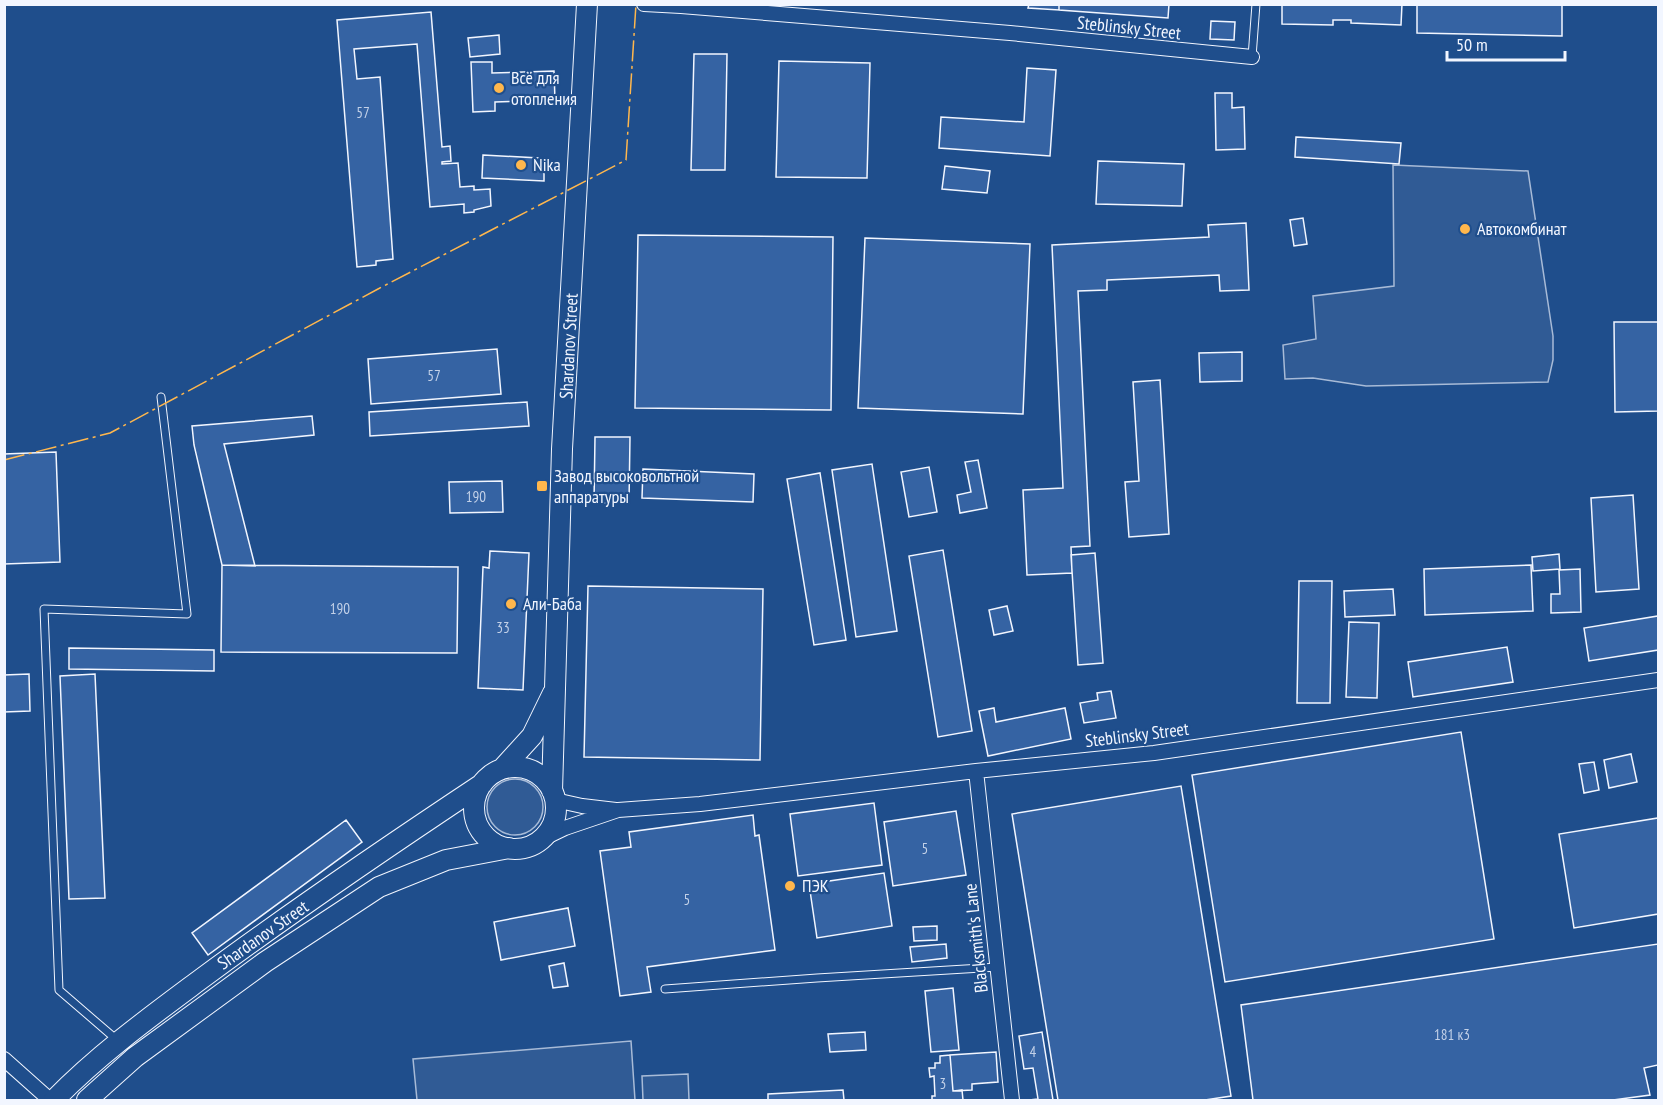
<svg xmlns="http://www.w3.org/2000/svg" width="1663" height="1105" font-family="'PT Sans Narrow',sans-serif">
<rect width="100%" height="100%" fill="#1f4e8c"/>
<path fill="#305b95" stroke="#a8bbd7" stroke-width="1.5" d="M1393,165L1528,171L1553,336V360L1548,382L1366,386L1313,378L1285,379L1283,345L1316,339L1313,296L1394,286Z
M487 807a28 28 0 1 1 56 0a28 28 0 1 1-56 0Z
M631,1041L635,1100H417L413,1059Z
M688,1074L689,1100H643L642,1076Z"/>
<path fill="#3563a3" stroke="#f2f6ff" stroke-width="1.5" d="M1029,4H1059V10L1028,8Z
M1059,4H1169L1168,18L1059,10Z
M1282,4H1402L1401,25L1351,23V20H1333V25L1282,24Z
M1417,4H1562V36L1417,33Z
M431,12L442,147L450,146L451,161L442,162V164L458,163L460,187L474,186V190L490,189L491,206L474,210V212L464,213V204L430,207L417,44L354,49L357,79L380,77L393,259L376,261V265L357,267L337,20Z
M1211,21L1235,22L1234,40L1210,39Z
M499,35L500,54L470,57L468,38Z
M694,54H727L725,170H691Z
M779,61L870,63L867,178L776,177Z
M471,62H492V73L554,71L555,100L495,102V111L473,112Z
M1027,68L1056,70L1050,156L939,148L941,117L1024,122Z
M1215,93H1232V108L1244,107L1245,149L1216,150Z
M1296,137L1401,143L1399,164L1295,157Z
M483,155L539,158V169H544V181L482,178Z
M1098,161L1184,164L1182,206L1096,204Z
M945,166L990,171L987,193L942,189Z
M1303,218L1307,244L1294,246L1290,220Z
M1246,223L1249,290L1220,291L1219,275L1107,280V290L1078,291L1090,546L1071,547L1072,573L1027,575L1023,490L1063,488L1052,245L1209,237L1208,225Z
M638,235L833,237L831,410L635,408Z
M865,238L1030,244L1023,414L858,408Z
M1614,322H1658V411L1615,412Z
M497,349L501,394L371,404L368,359Z
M1242,352V381L1200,382L1199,353Z
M1160,380L1169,534L1129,537L1125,482L1139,481L1133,382Z
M527,402L529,426L370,436L369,412Z
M312,416L314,435L224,444L255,566L222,565L194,445L192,426Z
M595,437H630L629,503H594Z
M56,452L60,562L4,564V454Z
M978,460L987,508L960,513L957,495L971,492L965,462Z
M872,464L897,631L856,637L832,470Z
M929,467L937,512L909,517L901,472Z
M643,469L754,474L753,502L642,498Z
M820,473L846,640L814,645L787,479Z
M502,481L503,512L450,513L449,482Z
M1633,495L1639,589L1596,592L1591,498Z
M943,550L972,731L938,737L909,556Z
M490,551L529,553L523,690L478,688L483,567L489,568Z
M1095,553L1103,663L1078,665L1071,555Z
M1559,554L1560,569L1533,571L1532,557Z
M222,565L458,567L457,653L221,652Z
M1531,565L1533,611L1425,615L1424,569Z
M1580,569L1581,612L1551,613V594H1560L1559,570Z
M1299,581H1332L1330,703H1297Z
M588,586L763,589L760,760L584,757Z
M1393,589L1395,615L1345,617L1344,591Z
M1007,606L1013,631L994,635L989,610Z
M1658,616V650L1589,661L1584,628Z
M1349,622L1379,623L1377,698L1346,697Z
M1507,647L1513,682L1413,697L1408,662Z
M69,648L214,650V671L69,669Z
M29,674L30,711L4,712V675Z
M95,674L105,898L69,899L60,676Z
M1111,691L1116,718L1084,723L1080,703L1098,700L1097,693Z
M994,708L996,722L1065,708L1071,739L988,756L979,711Z
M1461,732L1494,939L1225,982L1192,775Z
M1631,754L1637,782L1609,788L1604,760Z
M1594,762L1599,790L1584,793L1579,764Z
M1181,786L1231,1096L1205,1100H1058L1012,814Z
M874,803L882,865L798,876L790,814Z
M956,811L966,875L893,886L884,822Z
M753,815L755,836L759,835L775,950L647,967L651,992L620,996L600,851L631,847L629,832Z
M1658,818V914L1574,928L1559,834Z
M346,820L362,842L208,955L192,933Z
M884,873L892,926L817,938L809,884Z
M568,908L575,946L501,960L494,922Z
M937,926V940L914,941L913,927Z
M946,944L947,958L912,962L910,947Z
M1658,944V1065L1644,1068L1650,1095L1613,1100H1253L1241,1005Z
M564,963L568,986L553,988L549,966Z
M953,988L959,1050L931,1052L925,991Z
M865,1032L866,1050L830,1052L828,1034Z
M1042,1032L1053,1100H1029L1038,1099L1033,1068L1024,1069L1019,1036Z
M996,1052L998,1082L972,1084V1090L953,1091L950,1055Z
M950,1055L953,1091L962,1090L963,1100H932V1096H935L934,1076L930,1077L929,1068H935V1063H940V1056Z
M843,1090L844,1100H768V1094Z"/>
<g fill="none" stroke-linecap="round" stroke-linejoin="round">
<g stroke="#f2f6ff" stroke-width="9">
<path id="service" d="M1252,57L1256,4
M665,989L817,978L998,967
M117,1040L59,990L44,609L187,614L161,397"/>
</g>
<g stroke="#f2f6ff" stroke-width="16">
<path id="minor" d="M644,4L681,6L1010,33L1252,57
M976,771L1012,1100
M555,800L582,806L616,810
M538,841L565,828L618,810L700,804L976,771L1154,753L1658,680
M4,1059L50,1100"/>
</g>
<g stroke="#f2f6ff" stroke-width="22">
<path id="secondary" d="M474 808a41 41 0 1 1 82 0a41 41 0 1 1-82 0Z
M502,769L532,736L553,693
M552,791L562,449L587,4
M54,1100C99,1054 150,1017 201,979C293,911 387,847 482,784
M87,1100L135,1057L265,962L379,887L446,860L509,848"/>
</g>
<use href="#service" stroke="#1f4e8c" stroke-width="7"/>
<use href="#minor" stroke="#1f4e8c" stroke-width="14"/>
<use href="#secondary" stroke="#1f4e8c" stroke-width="20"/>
<path stroke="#ffb74d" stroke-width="1.5" stroke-dasharray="21 4.5 3 4.5" stroke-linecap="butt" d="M4,460L110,433L378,289L626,160L636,4"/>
</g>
<g fill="#ffb74d" stroke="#1f4e8c" stroke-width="2">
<circle cx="499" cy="88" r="6"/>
<circle cx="521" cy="165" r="6"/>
<circle cx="1465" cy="229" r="6"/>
<rect x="536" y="480" width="12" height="12" rx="3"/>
<circle cx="511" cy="604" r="6"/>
<circle cx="790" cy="886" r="6"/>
</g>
<g text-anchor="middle" stroke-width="4.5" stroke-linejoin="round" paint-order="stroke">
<g font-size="15" fill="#c3d1e8">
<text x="363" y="118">57</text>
<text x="434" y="381">57</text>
<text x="476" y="502">190</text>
<text x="340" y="614">190</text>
<text x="503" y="633">33</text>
<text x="925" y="854">5</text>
<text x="687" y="905">5</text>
<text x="1452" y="1040">181 к3</text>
<text x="1033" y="1057">4</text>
<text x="943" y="1089">3</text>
</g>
<g font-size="18" fill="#f2f6ff" stroke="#1f4e8c">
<text transform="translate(1129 28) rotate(6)" y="6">Steblinsky Street</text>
<text transform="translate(569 346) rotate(-87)" y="6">Shardanov Street</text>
<text transform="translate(1137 735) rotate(-7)" y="6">Steblinsky Street</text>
<text transform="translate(263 935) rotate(-35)" y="6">Shardanov Street</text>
<text transform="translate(976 938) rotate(-96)" y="6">Blacksmith's Lane</text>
</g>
<g font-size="18" fill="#f2f6ff" stroke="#1f4e8c" text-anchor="start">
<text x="511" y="84">Всё для<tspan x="511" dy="21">отопления</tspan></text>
<text x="533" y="171">Nika</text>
<text x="1477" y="235">Автокомбинат</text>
<text x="554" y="482">Завод высоковольтной<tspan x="554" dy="21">аппаратуры</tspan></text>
<text x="523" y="610">Али-Баба</text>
<text x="802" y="892">ПЭК</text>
</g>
</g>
<rect width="1663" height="1105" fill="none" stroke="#f2f6ff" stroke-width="12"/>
<path d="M1447 51v9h118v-9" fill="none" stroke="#f2f6ff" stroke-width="3"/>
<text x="1456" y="51" font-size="18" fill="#f2f6ff" stroke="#1f4e8c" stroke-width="4.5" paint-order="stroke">50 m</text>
</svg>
